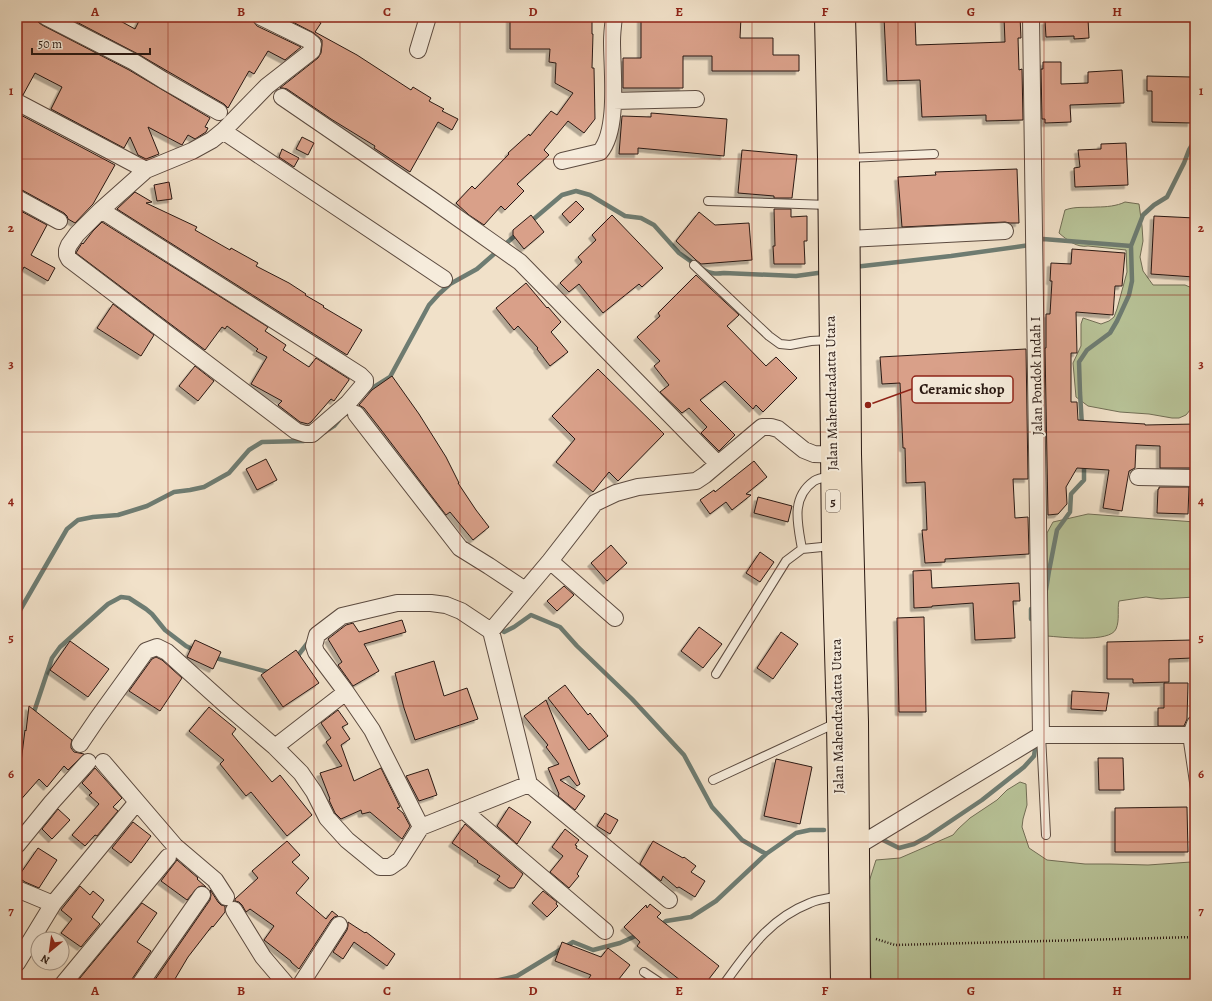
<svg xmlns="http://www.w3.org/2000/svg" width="1212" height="1001" font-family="Alegreya,serif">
<defs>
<filter id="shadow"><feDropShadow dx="-3.5" dy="3.5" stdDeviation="0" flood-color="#0004"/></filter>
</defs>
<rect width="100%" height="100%" fill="#f1e1c9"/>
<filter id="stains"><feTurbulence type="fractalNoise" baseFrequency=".005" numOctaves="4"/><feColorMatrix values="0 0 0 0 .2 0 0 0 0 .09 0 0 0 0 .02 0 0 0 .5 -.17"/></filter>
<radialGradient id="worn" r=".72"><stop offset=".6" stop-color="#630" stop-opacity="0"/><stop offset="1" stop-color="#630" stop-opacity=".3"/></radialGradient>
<path fill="#b8c398" stroke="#716e56" d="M1125,202L1139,204L1142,226L1143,241L1140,257L1143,271L1153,285H1185L1192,288L1195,296L1193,358L1195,377V404L1186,415L1179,418H1172L1149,414L1120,412L1088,406L1076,397L1073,363L1081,346V324L1083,318L1101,324L1109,321L1114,317L1117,309L1127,272L1126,250L1088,246C1077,248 1067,240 1059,233L1065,210C1076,206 1086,208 1097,207C1106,207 1117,206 1125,202Z
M1088,514L1195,522V597L1161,599L1146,597L1119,601C1117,609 1120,620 1116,629C1110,643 1061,637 1047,636V533L1053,522Z
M1020,782L1026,784L1027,805L1023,819L1022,827L1029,848L1047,860L1085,864H1110L1148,865L1191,862L1195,864V984H873L871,981L868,885L876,860L900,858L953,835L958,829L970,818L997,800L1007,790Z"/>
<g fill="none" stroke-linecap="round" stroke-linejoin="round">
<path stroke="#6e7c72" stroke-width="4.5" d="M529,223L562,195L576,191L590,195L625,216L641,218L654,225L679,253L696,265
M854,267L951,256L1030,245L1043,239L1131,246
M702,269C710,274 716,274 724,273L796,276L825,272
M366,392L390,377L429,305L439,294L450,284L477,269L518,233
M1082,426L1080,393L1079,362L1087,350L1110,333L1117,321L1129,295L1132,281L1131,246L1143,215L1154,205L1167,197L1184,163L1189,150L1195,140
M325,432L334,426L339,420
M1046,590L1049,571L1057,530L1070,512L1071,494L1084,480V464
M1031,609V619
M17,613L19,612L67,529L78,520L93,517L118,515L147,506L174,492L190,490L204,487L229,473L249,450L262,442L304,441
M498,628L504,632L514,627L531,615L560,627L577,646L632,699L684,755L712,807L742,840L766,854
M212,657L268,672L271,671
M296,658L310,640
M33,715L52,658L60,647L108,604L121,597L129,598L146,609L152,614L165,630L186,646L196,651
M17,775L23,767
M883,840L899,848L914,844L927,837L982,800L1024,767L1034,756L1036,742
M660,926L666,921L691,917L716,901L766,854L796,833L810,830H824
M482,984L517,976L573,942L593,950L620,943L640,934"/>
</g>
<path fill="#d9a089" stroke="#2a1913" filter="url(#shadow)" d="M17,17H37L38,22L42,25L129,70L210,118L205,127L208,128L206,132L195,139L188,135L182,145L148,127L159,154L146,159L138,155L130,137L124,148L51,109L62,87L35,73L23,95L17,93Z
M67,17H113L135,29L141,17H250L257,26L301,47L285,60L268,51L254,74L249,71L228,108L224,104L138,54Z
M283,17H311L321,23L315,32L357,55L411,90L413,87L431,98L429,101L444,109L442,111L458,119L452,130L438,122L410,172L374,148L375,146L331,119L287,89L283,88H280L318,58L321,53L322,45V40L314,33Z
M510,17H592V34H593L592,68H594L595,119L584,133L568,121L544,150L549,155L517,184L524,191L505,210L501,206L484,225L469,215L456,203L472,186L475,189L509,154L508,153L529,134L530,136L551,111L557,115L573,93L555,83L556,63L549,62L550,49H510Z
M641,17H741L740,38H773V55H799V71H712V56H683V88H623V58H641Z
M884,17H915L916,45L1005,42L1004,17H1020L1021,38H1018L1019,70L1022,69L1023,120L986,121V115L922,117L920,80L887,81Z
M1088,19L1089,38L1074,39V36L1046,37L1045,21Z
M1043,62H1061V84L1088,83V72L1122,70L1124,103L1070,105L1071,122L1045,123V119H1042L1041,69H1043Z
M1147,76L1191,77V123L1152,122V91H1147Z
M17,113L115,165L93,204L75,223L68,219L67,216L64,213L22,190L17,189Z
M651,113L727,119L724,156L638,148V154H619L622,116L651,117Z
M302,137L314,143L308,155L296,149Z
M1126,143L1128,185L1075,187L1074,168L1080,167L1078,150L1101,149V144Z
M282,149L299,158L294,167L279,157Z
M742,150L797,155L792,198H774V196L738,193Z
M1017,169L1019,223H1010L1005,222L902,227L898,177L936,175L935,172Z
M169,182L172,199L157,201L154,185Z
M135,192L152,202L146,203L197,227L195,230L230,250L231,248L258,263L256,266L289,283L306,294L305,295L324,306L323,307L362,330L347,355L117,209Z
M576,201L584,209L570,223L562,214Z
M17,209L47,225L31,255L55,268L48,281L24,267L17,280Z
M774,209H791V217L807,216V241H804L805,264H774L773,246H775Z
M699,212L715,225L749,223L752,260L701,264L696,260L676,241Z
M531,215L544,232L524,249L513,235V230Z
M612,215L663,268L642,287L639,284L603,313L579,284L569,292L560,283L582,262L578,257L596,240L592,235Z
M1154,216L1195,218L1194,277L1151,274Z
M102,222L268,327L265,331L286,345L283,350L309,367L316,358L349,379V380L334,401L331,399L311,422L308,424L300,422L278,405L282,401L251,384L267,357L256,351L258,349L227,326L225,329L222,327L205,350L76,253L82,243L83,244L93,231Z
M1072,249L1125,253L1122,286H1115L1113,315L1076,312L1077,353H1071V402H1077L1078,420L1145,424V425L1195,424V468H1160V446L1136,445L1135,468L1129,471L1122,511L1103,508L1109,470L1077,468L1066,487L1067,504L1058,514L1048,515L1045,348H1046V314H1050L1052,281H1050L1051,263L1071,264Z
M696,275L739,315L727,326L766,366L776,357L797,378L763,412L756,405L753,409L725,381L700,400L735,435L719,451L701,433L707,427L689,408L682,413L660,392L669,385L654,366L660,361L637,337L660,316L658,313Z
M526,283L547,308L548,307L561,322L551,332L568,352L550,366L537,349L538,348L518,326L514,330L496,308Z
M113,304L154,335L141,356L97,328Z
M1026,349L1028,479H1013L1015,518L1028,517L1029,554L945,559V562L925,563L922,530H927L925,482L906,483L905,448H903L900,383L882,384L880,357Z
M195,366L214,381L198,401L179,386Z
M598,369L664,434L618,481L609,472L593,492L556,462L575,439L552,416Z
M392,376L419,414L446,457L459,483H458L476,510L489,527L473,540L450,512L446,515L382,431L364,408L359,405L372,390Z
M266,459L277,480L257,490L246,469Z
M754,461L767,477L746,494L751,495L732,510L726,502L710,514L700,500L714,490L715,492Z
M1159,487H1189L1188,514L1157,513L1158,489H1159Z
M758,497L792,506L788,522L754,513Z
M611,545L627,563L607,581L591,563Z
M760,552L774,562L760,582L746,573Z
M931,570L932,588L1019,583L1020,601H1013L1015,638L975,640L973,603L932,606V607L914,608L913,571Z
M564,586L574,595L557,611L547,601Z
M924,617L926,712H899L897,618Z
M402,620L406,632L364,644L379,671L353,686L338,665L342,662L328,639L346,625L353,623L359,632Z
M699,627L722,644L703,668L681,651Z
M781,632L798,644L773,679L757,668Z
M195,640L221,652L213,669L187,657Z
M1192,640V658L1169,659V682L1133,683V679H1107V642Z
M70,641L109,669L88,697L50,670Z
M296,650L319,683L283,707L261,675Z
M156,657L162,660L182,678L160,711L129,691L152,659Z
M434,661L444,696L467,688L478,719L415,740L404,708L395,673Z
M1164,683H1188L1187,719L1184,726H1158V708H1164Z
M565,685L588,715L590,713L608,736L589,750L548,698Z
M1072,691L1109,693L1106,711L1071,709Z
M546,700L580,784L577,786L569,776L560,780L585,796L575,810L558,796L559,794L548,768L559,764L546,747L548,745L524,716Z
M29,706L72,740L71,744V748L74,752L84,754L68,770L64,766L47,787L39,779L17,804V795L25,730L26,731Z
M209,707L236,729L232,734L272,782L280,775L312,815L287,836L251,792L246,796L220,764L224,760L189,731Z
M338,710L348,724L342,727L350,739L341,745L354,781L381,768L400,807L397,808L403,813L410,826L402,839L370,812L362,814L361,810L341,819L335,813L329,800L330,799L320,773L342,766L326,742L331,738L321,723Z
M1098,758H1123L1124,790H1099Z
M776,759L812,767L800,824L764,816Z
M95,768L122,798L113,807L118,811L97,836L95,835L85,846L72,835L99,804L89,795L92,793L82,783Z
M428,769L437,795L419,801L406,776Z
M509,807L531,822L517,844L497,826Z
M1187,807L1188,852H1115V808Z
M58,809L70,820L52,839L42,829Z
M605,813L618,820L610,834L597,826Z
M133,822L151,836L131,863L112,848Z
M465,824L523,874L514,888H509L497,880L500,876L477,862L478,861L452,843Z
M565,829L579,840L575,845L577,846L576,848L588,856L577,874L579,876L569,888L550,872L563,856L552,847Z
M287,841L300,855L292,862L309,878L296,893L326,919L332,911L338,916L334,917L331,920L299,969L291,962V961L264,940L274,926L250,909L246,912L242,905L239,902L235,901V899L258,878L252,871Z
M653,841L683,858L684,857L696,866L691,872L705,881L695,897L679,887L677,888L663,876L661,881L640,864Z
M38,848L57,860L39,888L25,882L18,877Z
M177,860L198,878L197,879L206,887L202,886L198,887L187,900L161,881Z
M80,886L90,895L93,891L104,900L92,917L100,924L81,947L61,933L72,919L61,910Z
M210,890L211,891L218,902L221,905L225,906V912L213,927L212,926L188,957L172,984H152L210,900L211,895Z
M543,891L557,902L556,904L558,906L547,917L532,903Z
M142,903L157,913L137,942L151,951L132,979L131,984H75Z
M650,904L661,913L657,917L719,966L705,984H685L637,946L640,942L624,927L646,905L647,908Z
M348,922L365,933L366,932L395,954L387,966L354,942L343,959L333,952L347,930L348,926Z
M562,942L601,957L608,948L630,965L615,984H585L591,975L555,961Z"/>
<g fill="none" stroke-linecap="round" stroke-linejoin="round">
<g stroke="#5c4b40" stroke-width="10">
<path id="lane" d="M849,158L934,154
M708,201L829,205
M694,265L769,336L780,344L790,345L811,341L830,340
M802,549C798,525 790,498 814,481C819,478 827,477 832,476
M716,674L786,561L802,549L832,546
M1041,735L1046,835
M1187,735L1195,789
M713,780L836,723
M644,972L662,984
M724,984C749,950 769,919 810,903C819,899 830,898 840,896"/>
</g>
<g stroke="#5c4b40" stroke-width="18">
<path id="street" d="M46,17L134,62L163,80L219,112
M1031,17L1041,735
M418,50L428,17
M282,97L431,199L520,262L718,464
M613,101L696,99
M17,102L146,170
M223,131L444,279
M562,161L600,152C619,130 612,71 612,42C612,34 613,25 614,17
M17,198L59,221
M101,210L360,375L365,380V383L348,403L312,434H305L296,431L69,259L67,255V250L69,245L77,234L101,210L146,170L192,151L212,140L223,131L267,86L312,51L313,44L308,40L261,17
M848,239L1005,231
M356,414L460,548L489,566L525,590
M1138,477L1195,478
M550,561L615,618
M491,631L550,561L595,503L616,493L638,487L696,481L705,475L762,427H771L778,429L804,450L814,454L843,455
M80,744L97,719L146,651L157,647L167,652L227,706L275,747L301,773L314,792L327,818L347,840L380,867H390L400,860L421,827L529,784
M275,747L346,692
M103,762L175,846L215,880L226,897
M463,810L605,931
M421,827L372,730L346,692L316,652L314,646L317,635L342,616L397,603H431L446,605L461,611L491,631L529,784L669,900
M17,845L52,802L88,762
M851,850L1041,735H1187L1192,732L1195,724
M17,889L53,904
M234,910L263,957L286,984
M17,963L53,904L137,802
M63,984L168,857
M140,984L202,895
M301,984L339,925"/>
</g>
<g stroke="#2a1913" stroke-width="24">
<path id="highway" d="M826,17L829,158L833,546L838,722L842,984
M844,17L848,159L850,454L857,722L859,984"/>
</g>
<path stroke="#2a1913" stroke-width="2.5" stroke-dasharray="1 2" stroke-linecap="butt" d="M876,939L895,945L1195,937"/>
<use href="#lane" stroke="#f6ecdc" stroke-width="8"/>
<use href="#street" stroke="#f6ecdc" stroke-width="16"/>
<use href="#highway" stroke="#f1e1c9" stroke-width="22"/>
</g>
<path fill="none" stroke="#8f2418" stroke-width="1" stroke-opacity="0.55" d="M168,17V984M314,17V984M460,17V984M606,17V984M752,17V984M898,17V984M1044,17V984M17,159H1195M17,295H1195M17,432H1195M17,569H1195M17,706H1195M17,842H1195"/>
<g text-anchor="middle" stroke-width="4" stroke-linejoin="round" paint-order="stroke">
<rect fill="#f6ecdc" stroke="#67584f" stroke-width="1" x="826" y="490" width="14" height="22" rx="3"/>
<g font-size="13" font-weight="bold" fill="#2a1913">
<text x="833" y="506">5</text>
</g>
<g font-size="14" fill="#2a1913" stroke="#f6ecdc">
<text transform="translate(1036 376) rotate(-91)" y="5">Jalan Pondok Indah I</text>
<text transform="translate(831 393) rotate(-91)" y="5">Jalan Mahendradatta Utara</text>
<text transform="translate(837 716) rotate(-91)" y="5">Jalan Mahendradatta Utara</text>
</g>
</g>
<path fill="none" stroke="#8f2418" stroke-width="1.5" d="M868 405L912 389"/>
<circle fill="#8f2418" stroke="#f6ecdc" stroke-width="1.5" cx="868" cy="405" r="4"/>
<rect fill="#f6ecdc" stroke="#8f2418" stroke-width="1.5" x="912" y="376" width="101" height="27" rx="4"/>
<g font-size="15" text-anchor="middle" font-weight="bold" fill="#2a1913">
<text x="962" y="394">Ceramic shop</text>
</g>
<rect width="1212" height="1001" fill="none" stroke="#f1e1c9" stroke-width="44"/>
<g transform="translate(50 951) rotate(209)"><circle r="19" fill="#f6ecdc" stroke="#a4988c"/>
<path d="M0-3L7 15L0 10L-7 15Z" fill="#8f2418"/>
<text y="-6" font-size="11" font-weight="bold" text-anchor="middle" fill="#2a1913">N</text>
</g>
<path d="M32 48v6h118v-6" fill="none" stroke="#2a1913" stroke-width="2"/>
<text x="38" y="48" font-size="12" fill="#2a1913" stroke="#f6ecdc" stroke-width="3" paint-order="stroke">50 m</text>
<rect x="22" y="22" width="1168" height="957" fill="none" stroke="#8f2418" stroke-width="1.5"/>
<g font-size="13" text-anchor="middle" font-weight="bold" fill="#8f2418">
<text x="95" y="16">A</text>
<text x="241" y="16">B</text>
<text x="387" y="16">C</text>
<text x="533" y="16">D</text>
<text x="679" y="16">E</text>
<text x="825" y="16">F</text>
<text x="971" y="16">G</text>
<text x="1117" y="16">H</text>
<text x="11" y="95">1</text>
<text x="1201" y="95">1</text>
<text x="11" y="232">2</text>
<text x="1201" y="232">2</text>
<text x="11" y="368">3</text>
<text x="1201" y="368">3</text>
<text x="11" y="505">4</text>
<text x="1201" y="505">4</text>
<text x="11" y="642">5</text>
<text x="1201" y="642">5</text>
<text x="11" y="778">6</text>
<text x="1201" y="778">6</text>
<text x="11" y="915">7</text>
<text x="1201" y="915">7</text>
<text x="95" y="995">A</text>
<text x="241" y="995">B</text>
<text x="387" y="995">C</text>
<text x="533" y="995">D</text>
<text x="679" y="995">E</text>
<text x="825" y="995">F</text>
<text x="971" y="995">G</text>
<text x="1117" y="995">H</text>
</g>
<rect width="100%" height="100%" filter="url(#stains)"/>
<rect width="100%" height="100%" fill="url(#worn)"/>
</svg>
